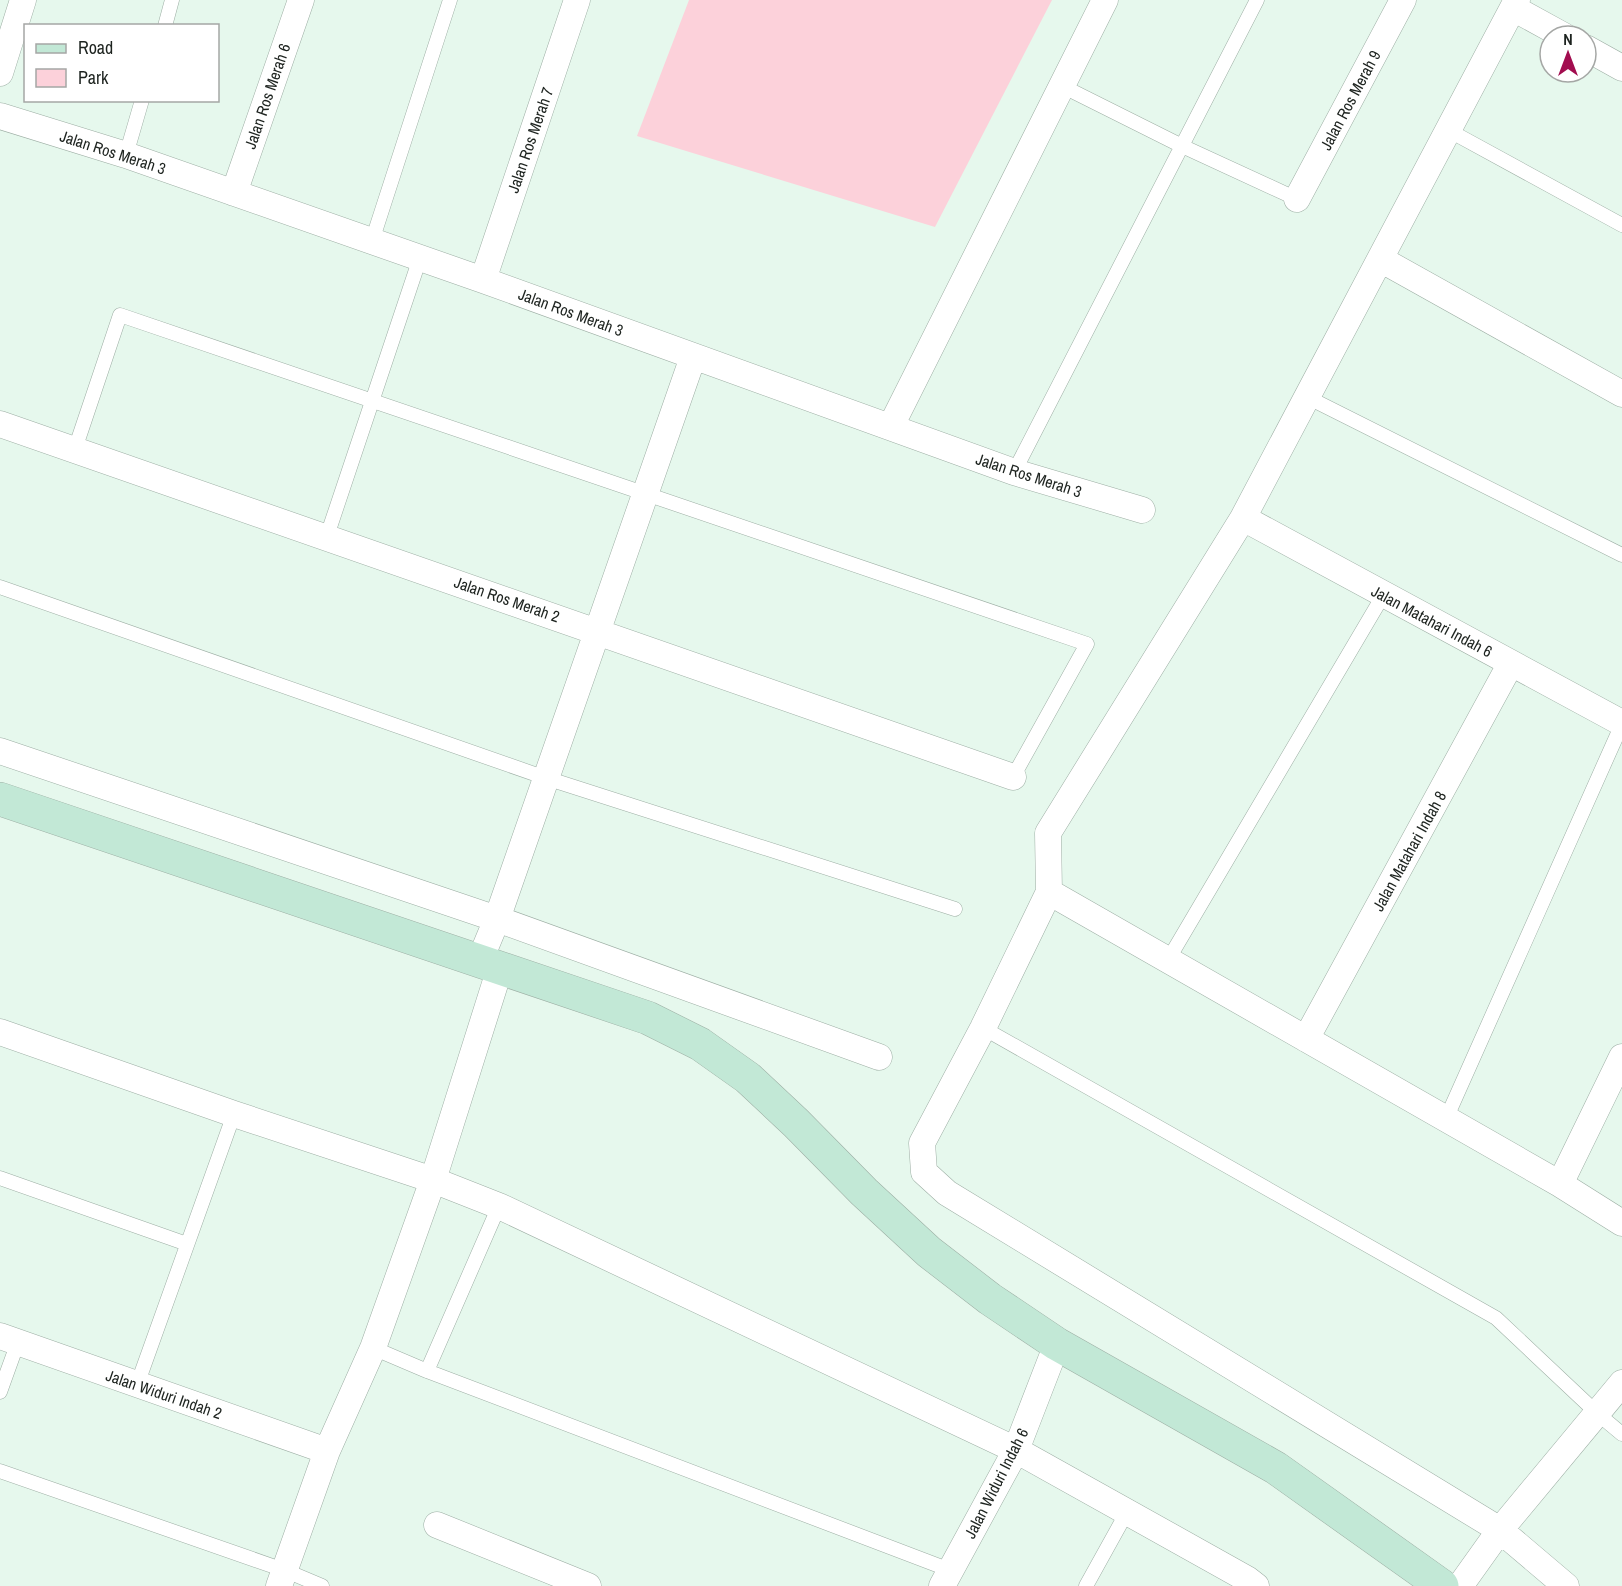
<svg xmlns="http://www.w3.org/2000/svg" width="1622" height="1586" font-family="'Archivo Narrow',sans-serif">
<rect width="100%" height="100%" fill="#e6f8ed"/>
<path fill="#fcd1da" d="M689,0H1052L935,227L637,136Z"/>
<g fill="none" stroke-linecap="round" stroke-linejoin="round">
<g stroke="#9daea4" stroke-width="15">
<path id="lane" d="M165,26L172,0
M1062,86L1182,146L1297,199
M1448,130L1622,225
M126,155L142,100
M372,241L450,0
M1307,397L1622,555
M75,449L120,315L1087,644L1013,777
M1014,472L1257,0
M327,536L420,258
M0,587L546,778L955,909
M1168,960L1384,594
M983,1028L1496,1318L1598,1414L1622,1434
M1446,1119L1622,724
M0,1178L187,1244
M373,1348L427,1371L950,1570
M427,1371L499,1206
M137,1385L234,1114
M0,1392L18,1342
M0,1471L284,1570L322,1586
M1086,1586L1127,1512"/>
</g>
<g stroke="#9daea4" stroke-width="27">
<path id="street" d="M1517,0L1243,518L1048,833L1049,892L983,1028L922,1143L924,1172L947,1193L1500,1530L1566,1586
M1513,8L1564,36
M1586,48L1622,68
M0,73L23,0
M0,116L126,155L483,280L1014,472L1142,510
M234,193L301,0
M1297,199L1403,0
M1380,259L1622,394
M483,280L577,0
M0,424L1013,777
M891,426L1105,0
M1243,518L1622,723
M0,751L497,919L879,1057
M1049,892L1560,1184L1622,1223
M480,960L497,919L693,357
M0,1032L234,1114L433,1180L499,1206L1016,1450L1247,1579L1256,1586
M1306,1039L1511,663
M1560,1184L1622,1057
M0,1336L327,1451
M437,1525L588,1586
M279,1586L327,1451L373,1348L433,1180L500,968
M942,1586L1016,1450L1057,1344
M1460,1586L1500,1530L1622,1383"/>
</g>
<g stroke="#9daea4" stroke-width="34">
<path id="secondary" d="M0,799L648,1018L700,1044L748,1078L796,1123L864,1192L929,1252L990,1299L1057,1344L1276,1468L1442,1586"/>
</g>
<use href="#lane" stroke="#fff" stroke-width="14"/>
<use href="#street" stroke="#fff" stroke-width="26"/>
<use href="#secondary" stroke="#c2e8d6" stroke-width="33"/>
</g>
<g text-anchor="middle" stroke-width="6" stroke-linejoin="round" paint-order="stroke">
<g font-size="16" fill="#1d231f" stroke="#fff">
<text transform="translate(267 96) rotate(-71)" y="6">Jalan Ros Merah 6</text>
<text transform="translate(1350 100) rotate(-62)" y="6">Jalan Ros Merah 9</text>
<text transform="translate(530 140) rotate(-71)" y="6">Jalan Ros Merah 7</text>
<text transform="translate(113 152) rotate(18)" y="6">Jalan Ros Merah 3</text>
<text transform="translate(571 312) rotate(20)" y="6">Jalan Ros Merah 3</text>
<text transform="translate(1029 475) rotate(18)" y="6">Jalan Ros Merah 3</text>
<text transform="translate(507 599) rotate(19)" y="6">Jalan Ros Merah 2</text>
<text transform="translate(1432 621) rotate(28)" y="6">Jalan Matahari Indah 6</text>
<text transform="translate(1409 851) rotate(-61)" y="6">Jalan Matahari Indah 8</text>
<text transform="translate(164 1394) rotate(19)" y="6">Jalan Widuri Indah 2</text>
<text transform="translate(996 1483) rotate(-63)" y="6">Jalan Widuri Indah 6</text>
</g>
</g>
<rect x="24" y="24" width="195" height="78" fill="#ffffff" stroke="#a5a7a5" stroke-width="1.5"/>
<rect x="36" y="44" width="30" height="9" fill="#c2e8d6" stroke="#a5a7a5" stroke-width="1.5"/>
<text x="78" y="54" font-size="18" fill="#1d231f">Road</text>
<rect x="36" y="69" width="30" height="18" fill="#fcd1da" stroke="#a5a7a5" stroke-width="1.5"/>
<text x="78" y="84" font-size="18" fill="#1d231f">Park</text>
<g transform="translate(1568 54)"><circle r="28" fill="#ffffff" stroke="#a5a7a5" stroke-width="1.5"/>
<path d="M0-4.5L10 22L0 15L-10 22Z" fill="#a20d4f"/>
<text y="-9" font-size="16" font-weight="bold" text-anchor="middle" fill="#1d231f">N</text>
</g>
</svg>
